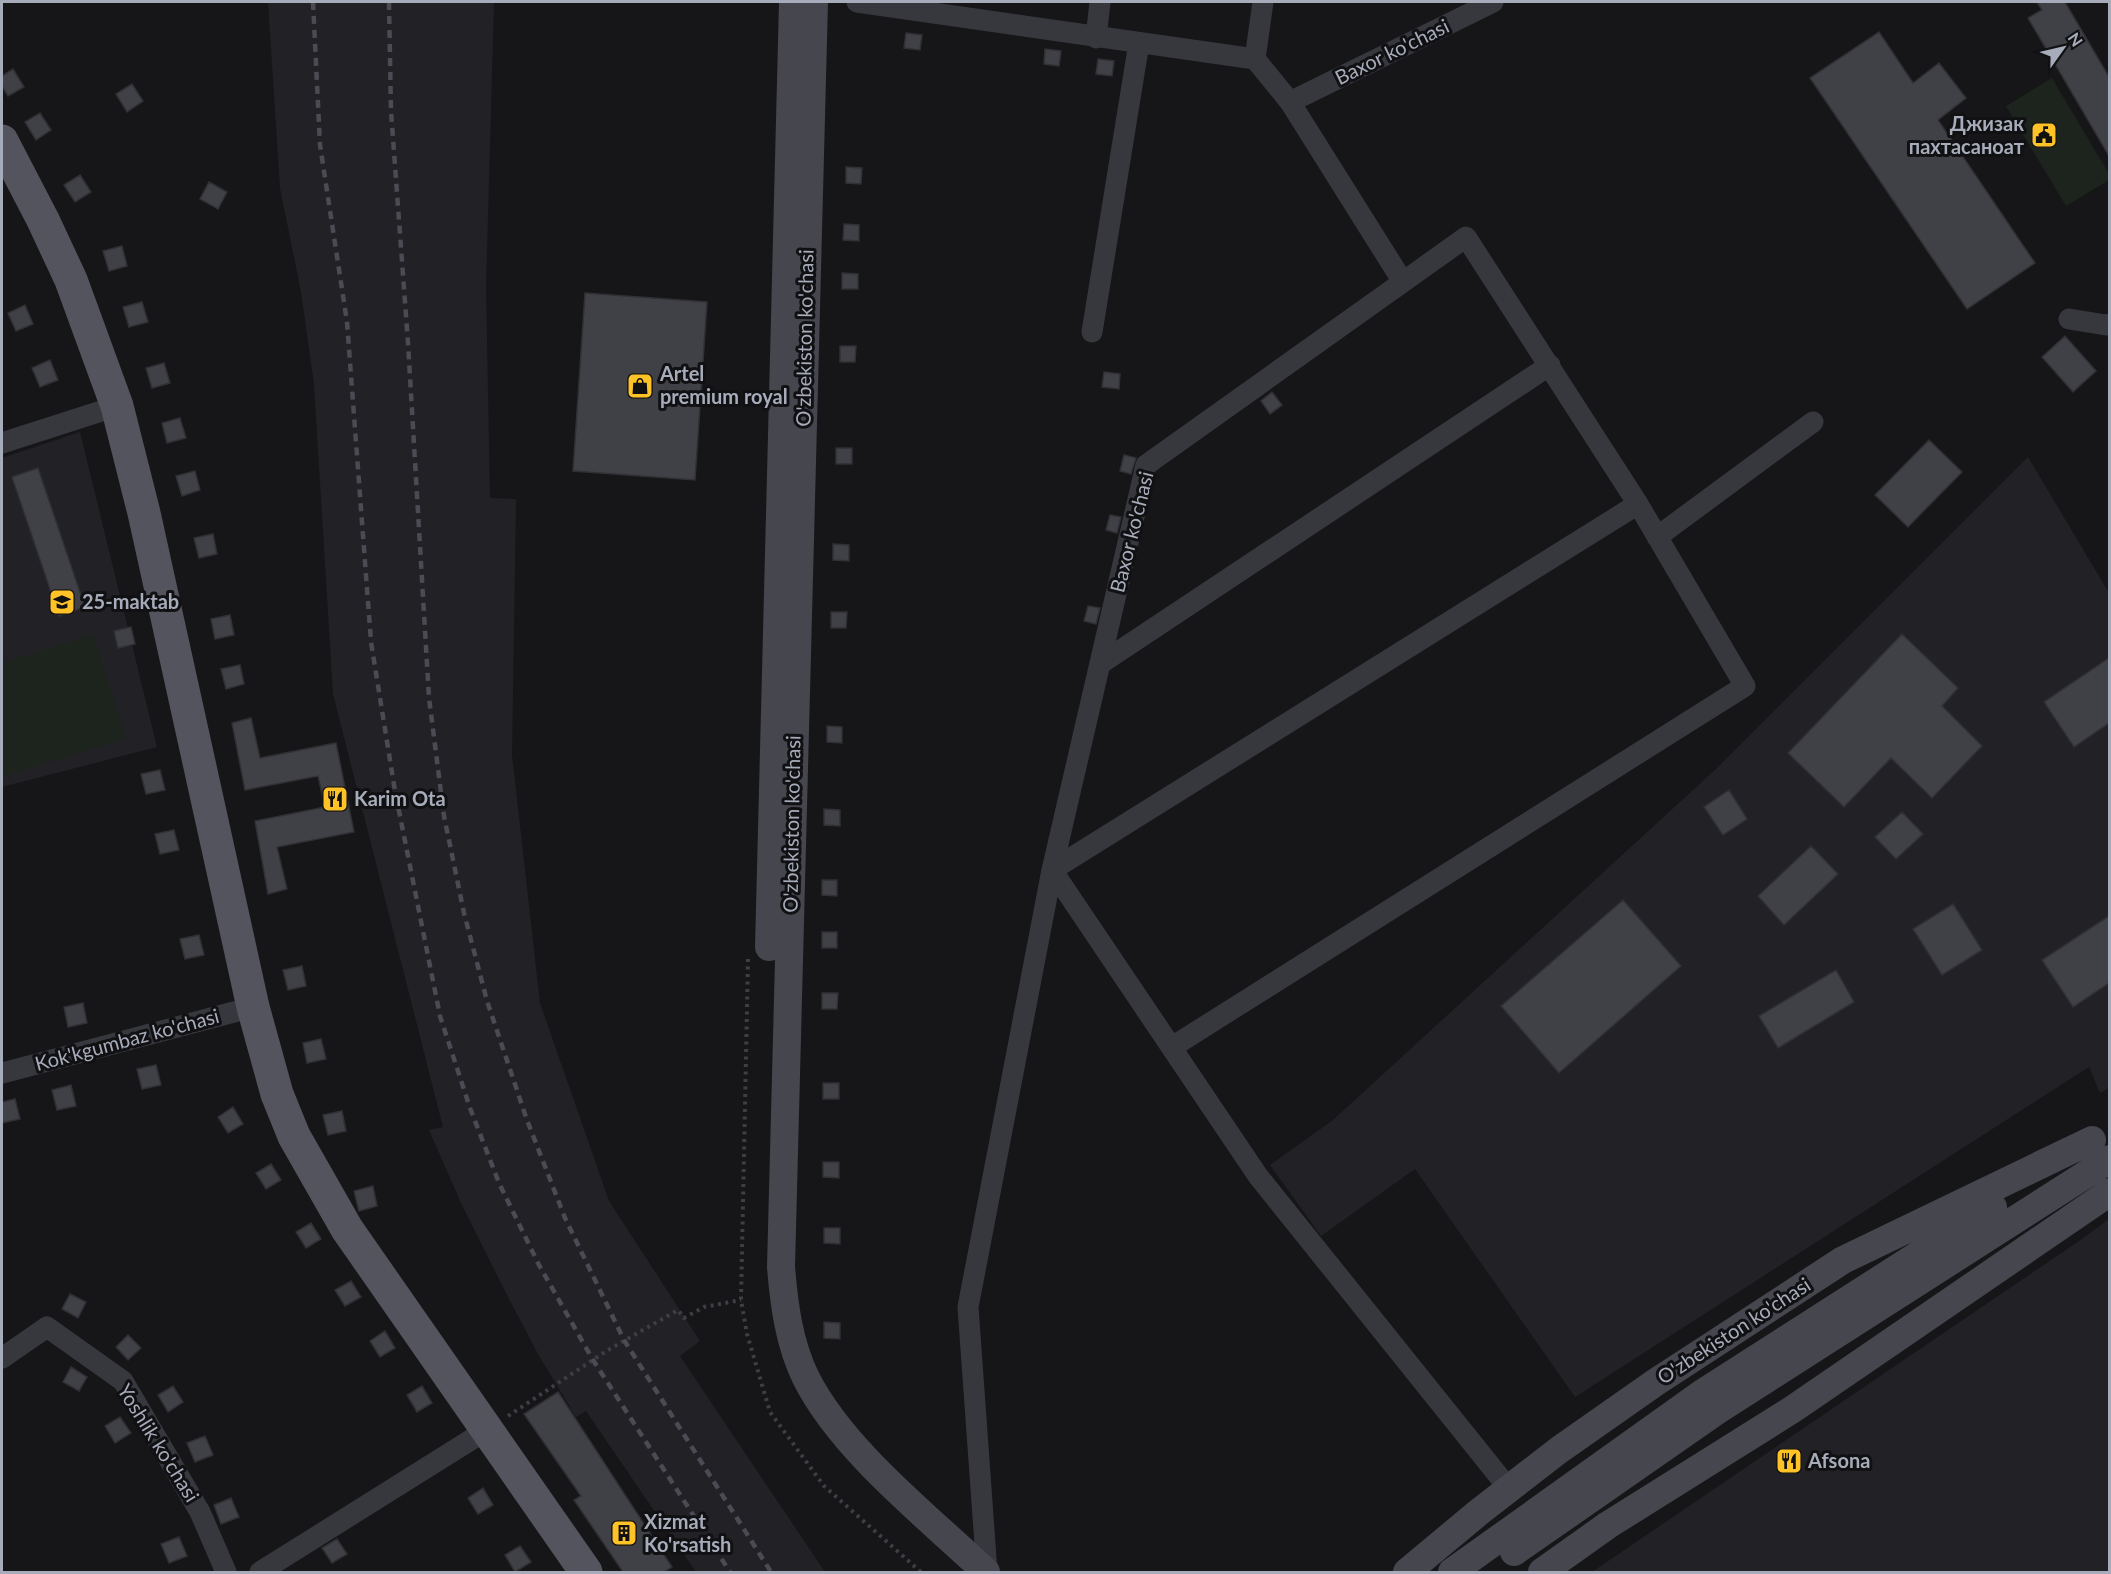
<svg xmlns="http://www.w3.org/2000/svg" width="2111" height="1574" font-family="Lato,sans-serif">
<rect width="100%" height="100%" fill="#161619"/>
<path fill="#222226" d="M268,2H494L486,287L490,498L516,499L512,755L540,1003L609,1201L700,1341L680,1356L825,1572H696L586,1411L576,1417L538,1354L505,1291L461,1203L429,1130L443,1127L333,694L314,384L301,292L280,188Z
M80,432L157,747L2,787V458Z
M2028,457L2109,593V1088L2100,1093L2089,1067L1575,1397L1415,1169L1321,1236L1270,1165L1333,1120L1717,768Z
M2109,1219V1572H1592L2079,1241Z"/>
<path fill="#1c241d" d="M2052,78L2109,174V180L2066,206L2006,106Z
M93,634L126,738L2,777V663Z"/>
<path fill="#404146" stroke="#303035" stroke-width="1.5" d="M2037,2H2065L2109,77V156L2028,18L2042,10Z
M1879,32L1913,83L1939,63L1966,98L1938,120L2035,263L1967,309L1810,78Z
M906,33L922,35L920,50L904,48Z
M1045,49L1061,51L1059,66L1044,64Z
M1098,59L1114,61L1112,76L1096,74Z
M13,69L24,87L8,96L2,86V76Z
M132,84L143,101L127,112L116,94Z
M40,113L51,130L36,140L25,122Z
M846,167L862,168L861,184L846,183Z
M80,175L91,192L75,202L64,185Z
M209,182L227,192L218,209L200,199Z
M844,224L859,225V241L843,240Z
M122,246L127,266L109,271L103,251Z
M842,273L858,274V289H842Z
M585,293L707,302L695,480L573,471Z
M142,302L148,322L129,327L123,307Z
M25,305L33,324L16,331L8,313Z
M2065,336L2096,371L2073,392L2042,357Z
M840,346H856L855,362H840Z
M50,360L58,380L40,387L32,368Z
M164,363L170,383L152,388L146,368Z
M1104,372L1120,374L1119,389L1102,387Z
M1272,392L1282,405L1270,414L1261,401Z
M180,418L186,438L167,443L162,423Z
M1929,440L1962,472L1908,527L1875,495Z
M836,448H852V464H836Z
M1124,455L1136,458L1131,474L1120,471Z
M38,468L85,607L59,616L12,477Z
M195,471L200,490L182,496L176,476Z
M1110,515L1121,517L1117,533L1106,530Z
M213,534L217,554L199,558L194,538Z
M833,544L849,545V561L833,560Z
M1088,606L1100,608L1096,624L1084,621Z
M831,612H847L846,628H831Z
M230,615L234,635L215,639L211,619Z
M131,627L135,644L118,648L114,631Z
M1902,634L1958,688L1942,706L1982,746L1932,798L1891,758L1844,807L1788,753Z
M2109,658V723L2074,747L2044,702Z
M240,665L244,684L226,689L221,669Z
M251,718L260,758L336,743L354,832L277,847L287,889L268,894L255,821L325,807L318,776L245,790L232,723Z
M827,726L842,727V743L827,742Z
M160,770L165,790L146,794L141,774Z
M1729,790L1747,819L1723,835L1704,807Z
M824,809L840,810V826L824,825Z
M1902,812L1923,834L1896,859L1875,837Z
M174,830L179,850L160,854L155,834Z
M1811,846L1838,874L1784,925L1758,896Z
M822,880H837V896L822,895Z
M1623,900L1681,966L1559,1073L1501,1006Z
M1953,904L1982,950L1942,975L1913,929Z
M2109,916V983L2073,1007L2042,960Z
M822,932H837V948H822Z
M199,935L204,955L185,959L180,939Z
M302,966L306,986L288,990L283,970Z
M1836,970L1854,1002L1778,1048L1759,1016Z
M822,993H838L837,1009H822Z
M83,1003L87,1023L68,1027L64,1007Z
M321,1039L326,1059L307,1063L303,1043Z
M156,1065L161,1085L142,1089L137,1069Z
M823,1083H839V1099H823Z
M71,1085L76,1106L57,1110L52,1090Z
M15,1099L20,1119L2,1123V1102Z
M233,1107L243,1124L228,1133L218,1117Z
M342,1111L346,1131L328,1135L323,1115Z
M823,1162H839V1178L823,1177Z
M271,1164L281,1180L266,1189L256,1173Z
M373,1186L377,1206L359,1211L354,1191Z
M311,1223L321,1239L306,1248L296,1232Z
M824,1228H840V1244L824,1243Z
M351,1281L361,1297L345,1306L335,1290Z
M70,1294L86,1302L78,1318L62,1309Z
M824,1322L840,1323V1339L824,1338Z
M385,1331L395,1348L380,1357L370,1341Z
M128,1335L141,1348L128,1360L116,1347Z
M71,1367L87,1377L79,1391L63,1382Z
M173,1386L183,1402L168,1412L158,1395Z
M422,1386L432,1403L417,1412L407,1395Z
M558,1392L672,1567L664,1572H623L574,1500L581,1496L524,1414Z
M120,1417L131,1433L115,1443L105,1426Z
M205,1436L213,1455L195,1462L187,1443Z
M483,1488L493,1505L478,1514L468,1498Z
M231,1498L239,1517L221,1524L214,1505Z
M179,1537L187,1556L169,1563L161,1544Z
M337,1539L347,1554L332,1563L322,1548Z
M520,1546L531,1562L515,1572L505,1555Z"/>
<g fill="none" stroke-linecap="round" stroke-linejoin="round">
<path stroke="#3d3f45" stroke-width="4" stroke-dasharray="3 4.5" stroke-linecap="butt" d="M748,959L741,1300L747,1334L770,1412L824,1486L921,1572
M508,1416L608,1350L678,1310L684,1318L704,1307L741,1300"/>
<path stroke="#37383e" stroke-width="21" d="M857,2L1255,59
M1096,38L1100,2
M1255,59L1290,102L1493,2
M1255,59L1263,2
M1290,102L1403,282L1466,237L1638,504
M1403,282L1146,465L1052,870L1258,1176L1510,1490
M2069,319L2106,325L2110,324
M1092,332L1139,43
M2,443L117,406
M1657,537L1813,422
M1100,664L1550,365
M2,1073L253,1007
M2,1358L47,1327L123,1381L200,1512L226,1572
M260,1572L485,1431
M987,1572L968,1307L1052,870L1638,504L1745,686L1172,1047"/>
<path stroke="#45464e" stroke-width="28" d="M814,2L781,1267C784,1304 789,1344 806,1378C842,1450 928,1517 986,1572
M769,947L793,2
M1514,1552L1718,1410L2110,1159
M1407,1572L1479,1512L1559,1450L1656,1382L1843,1260L2092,1140
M1452,1572L1704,1392L1993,1207
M1542,1572L1608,1525L1793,1409L2110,1192"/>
<path stroke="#53545d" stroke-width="33" d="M2,141L43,220L71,280L117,406L144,513L253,1007L277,1094L294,1136L347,1229L586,1572"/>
<path stroke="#4a4b53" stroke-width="4.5" stroke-dasharray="8 6" stroke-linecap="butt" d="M313,2L320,145L347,322L371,642L395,791L440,1016L470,1108L499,1183L539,1265L593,1360L730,1572
M389,2L391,111L408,343L429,698L444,816L464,913L487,1001L527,1120L565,1218L624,1340L771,1572"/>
</g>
<defs>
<g id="civic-square" transform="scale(1.35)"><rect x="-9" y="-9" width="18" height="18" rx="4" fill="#ffc328" stroke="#111114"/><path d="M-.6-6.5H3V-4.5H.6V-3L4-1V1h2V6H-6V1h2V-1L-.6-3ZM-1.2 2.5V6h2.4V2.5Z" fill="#111"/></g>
<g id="shop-square" transform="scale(1.35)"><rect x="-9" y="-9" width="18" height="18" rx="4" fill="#ffc328" stroke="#111114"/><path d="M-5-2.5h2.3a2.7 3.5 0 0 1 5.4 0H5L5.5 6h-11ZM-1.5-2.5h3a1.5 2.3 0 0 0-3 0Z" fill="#111"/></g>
<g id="school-square" transform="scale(1.35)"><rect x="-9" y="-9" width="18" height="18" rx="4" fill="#ffc328" stroke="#111114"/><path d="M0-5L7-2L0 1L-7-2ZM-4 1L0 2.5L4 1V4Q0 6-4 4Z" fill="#111"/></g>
<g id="restaurant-square" transform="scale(1.35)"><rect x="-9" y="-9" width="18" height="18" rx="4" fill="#ffc328" stroke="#111114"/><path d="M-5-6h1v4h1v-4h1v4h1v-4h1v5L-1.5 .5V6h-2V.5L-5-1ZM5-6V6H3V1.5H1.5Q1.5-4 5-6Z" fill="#111"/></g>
<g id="building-square" transform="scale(1.35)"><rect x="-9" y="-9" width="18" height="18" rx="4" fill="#ffc328" stroke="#111114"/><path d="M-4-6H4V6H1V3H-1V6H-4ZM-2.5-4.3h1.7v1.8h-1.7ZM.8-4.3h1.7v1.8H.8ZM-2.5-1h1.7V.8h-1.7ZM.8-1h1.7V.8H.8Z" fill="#111"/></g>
</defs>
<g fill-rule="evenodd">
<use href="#civic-square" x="2044" y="135"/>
<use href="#shop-square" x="640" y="386"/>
<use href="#school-square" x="62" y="602"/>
<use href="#restaurant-square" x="335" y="799"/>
<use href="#restaurant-square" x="1789" y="1461"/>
<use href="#building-square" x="624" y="1533"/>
</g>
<g text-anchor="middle" stroke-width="6" stroke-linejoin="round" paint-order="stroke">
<g font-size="20" fill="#a7acba" stroke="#111114">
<text transform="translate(1392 52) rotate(-26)" y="7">Baxor ko'chasi</text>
<text transform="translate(805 338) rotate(-89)" y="7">O'zbekiston ko'chasi</text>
<text transform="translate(1132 532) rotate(-76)" y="7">Baxor ko'chasi</text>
<text transform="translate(792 824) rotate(-89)" y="7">O'zbekiston ko'chasi</text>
<text transform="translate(127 1040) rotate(-15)" y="7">Kok'kgumbaz ko'chasi</text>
<text transform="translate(1734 1331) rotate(-33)" y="7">O'zbekiston ko'chasi</text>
<text transform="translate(158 1443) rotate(58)" y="7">Yoshlik ko'chasi</text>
</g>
<g font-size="20" font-weight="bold" fill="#a7acba" stroke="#111114" text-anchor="start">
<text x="2024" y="131" text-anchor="end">Джизак<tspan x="2024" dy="23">пахтасаноат</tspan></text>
<text x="660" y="381">Artel<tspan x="660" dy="23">premium royal</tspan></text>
<text x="82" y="609">25-maktab</text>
<text x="354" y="806">Karim Ota</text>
<text x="1808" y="1468">Afsona</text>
<text x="644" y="1529">Xizmat<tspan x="644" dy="23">Ko'rsatish</tspan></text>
</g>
</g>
<rect width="2111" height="1574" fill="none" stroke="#a7acba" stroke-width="6"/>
<g transform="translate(2063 48) rotate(56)" stroke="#111114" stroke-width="4.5" paint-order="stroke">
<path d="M0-4.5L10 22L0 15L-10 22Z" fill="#a7acba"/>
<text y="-9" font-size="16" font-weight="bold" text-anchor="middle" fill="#a7acba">N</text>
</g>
</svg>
